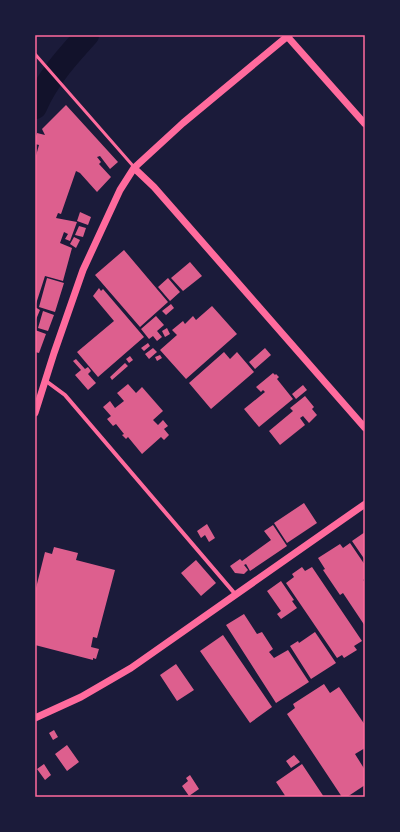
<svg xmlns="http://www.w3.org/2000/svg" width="400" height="832" font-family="Roboto,sans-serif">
<rect width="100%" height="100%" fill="#1b1b3a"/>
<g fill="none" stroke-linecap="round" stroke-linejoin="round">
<path stroke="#12122b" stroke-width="24" d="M35,107C47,79 67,57 87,35"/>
</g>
<path fill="#dd5f8e" d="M66,105L118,162L110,169L100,156L97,157L101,162L99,164L111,177L97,192L80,173L76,171L61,214L58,213L56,218L77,222L70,241L65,239L68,234L64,232L60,243L72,248L63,281L45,276L35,307L40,310L35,322V159L39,145L35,144V139L37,133L45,135L42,129Z
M80,212L91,217L88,225L77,221Z
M79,226L86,228L83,237L75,235Z
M74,237L80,240L76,248L70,244Z
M124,250L168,302L140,327L95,275Z
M190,262L202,276L183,291L171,278Z
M47,278L64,283L55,312L39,307Z
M168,278L180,292L170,301L158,287Z
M99,288L101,291L103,289L144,337L98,377L77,352L114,321L93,296Z
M171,304L174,308L166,315L162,311Z
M212,306L237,334L186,379L160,350L177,335L172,330L183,321L185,324L193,316L196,320Z
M43,311L54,315L48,331L38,328Z
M156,316L164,325L157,331L162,337L157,341L153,336L149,339L141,329Z
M167,328L170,334L165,337L162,331Z
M35,330L46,334L39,353L35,352Z
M148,343L150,346L144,351L141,348Z
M153,348L157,352L149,359L145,354Z
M265,348L271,355L255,369L249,362Z
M224,352L230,359L237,352L254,372L211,409L189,383Z
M160,355L162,358L157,361L155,357Z
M130,356L133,360L129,363L126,359Z
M76,359L85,369L88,367L91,371L88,374L96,383L88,390L75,375L81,370L73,361Z
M125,363L128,366L112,380L110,377Z
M273,373L275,375L276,374L279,377L277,379L293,399L259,427L244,409L265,392L263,390L261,392L256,387Z
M128,384L136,393L142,387L163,411L153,420L158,425L163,420L168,426L164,429L169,435L164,440L161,437L142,454L128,437L126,439L122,435L124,434L116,424L113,426L107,419L111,416L103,407L110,401L115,408L124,401L117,393Z
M303,385L307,390L296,399L292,394Z
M305,396L314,407L312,409L317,415L309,423L303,416L300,418L305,425L280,445L269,431L293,411L290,408Z
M304,503L317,523L287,543L274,523Z
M207,524L215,538L209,542L205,535L201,538L197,531Z
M273,525L287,546L250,571L246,564L244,565L248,570L244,574L235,573L230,566L240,559L242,561L271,540L264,531Z
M365,532V560L352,541Z
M350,543L365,565V578L363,580L365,583V626L343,593L340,595L323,570L325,569L318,558L340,544L343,548Z
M54,547L78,553L76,560L115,570L97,638L93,637L91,647L99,649L96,659L93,658V660L35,645V592L45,552L52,554Z
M196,560L216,583L201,596L181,573Z
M302,567L305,571L312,567L362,641L354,646L357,650L344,658L342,655L337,658L286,583L294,577L292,574Z
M281,581L294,600L292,601L297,608L281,619L277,614L281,611L267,591Z
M244,614L257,634L262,632L273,649L269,652L274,658L288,650L309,682L276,703L226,625Z
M315,632L336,663L311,679L290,646L298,641L299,643Z
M223,635L272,707L250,723L200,651Z
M176,664L194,690L177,701L160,675Z
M324,684L330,693L339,687L365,725V748L355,754L365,770V785L347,797H342L287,714L295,708L293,704Z
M54,730L58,737L53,740L49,733Z
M67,745L79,762L67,771L55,754Z
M294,755L300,762L291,768L286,761Z
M44,764L51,775L45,780L37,769Z
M302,764L324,797H286L276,782Z
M190,775L199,789L189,796L182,786L188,781L186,778Z"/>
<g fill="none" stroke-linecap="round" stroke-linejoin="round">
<path stroke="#ff6b9d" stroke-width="3" d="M35,54L134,167"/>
<path stroke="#ff6b9d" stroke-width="4" d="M46,381L65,395L236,595"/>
<path stroke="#ff6b9d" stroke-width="7" d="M286,35L365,124
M134,168L154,187L365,428
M35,413L54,353L83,270L120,190L134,168L183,123L289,35
M35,718L81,697L131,668L365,504"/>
</g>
<rect width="400" height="832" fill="none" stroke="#1b1b3a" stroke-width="72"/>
<rect x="36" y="36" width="328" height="760" fill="none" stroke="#ff6b9d" stroke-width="1.5"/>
</svg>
